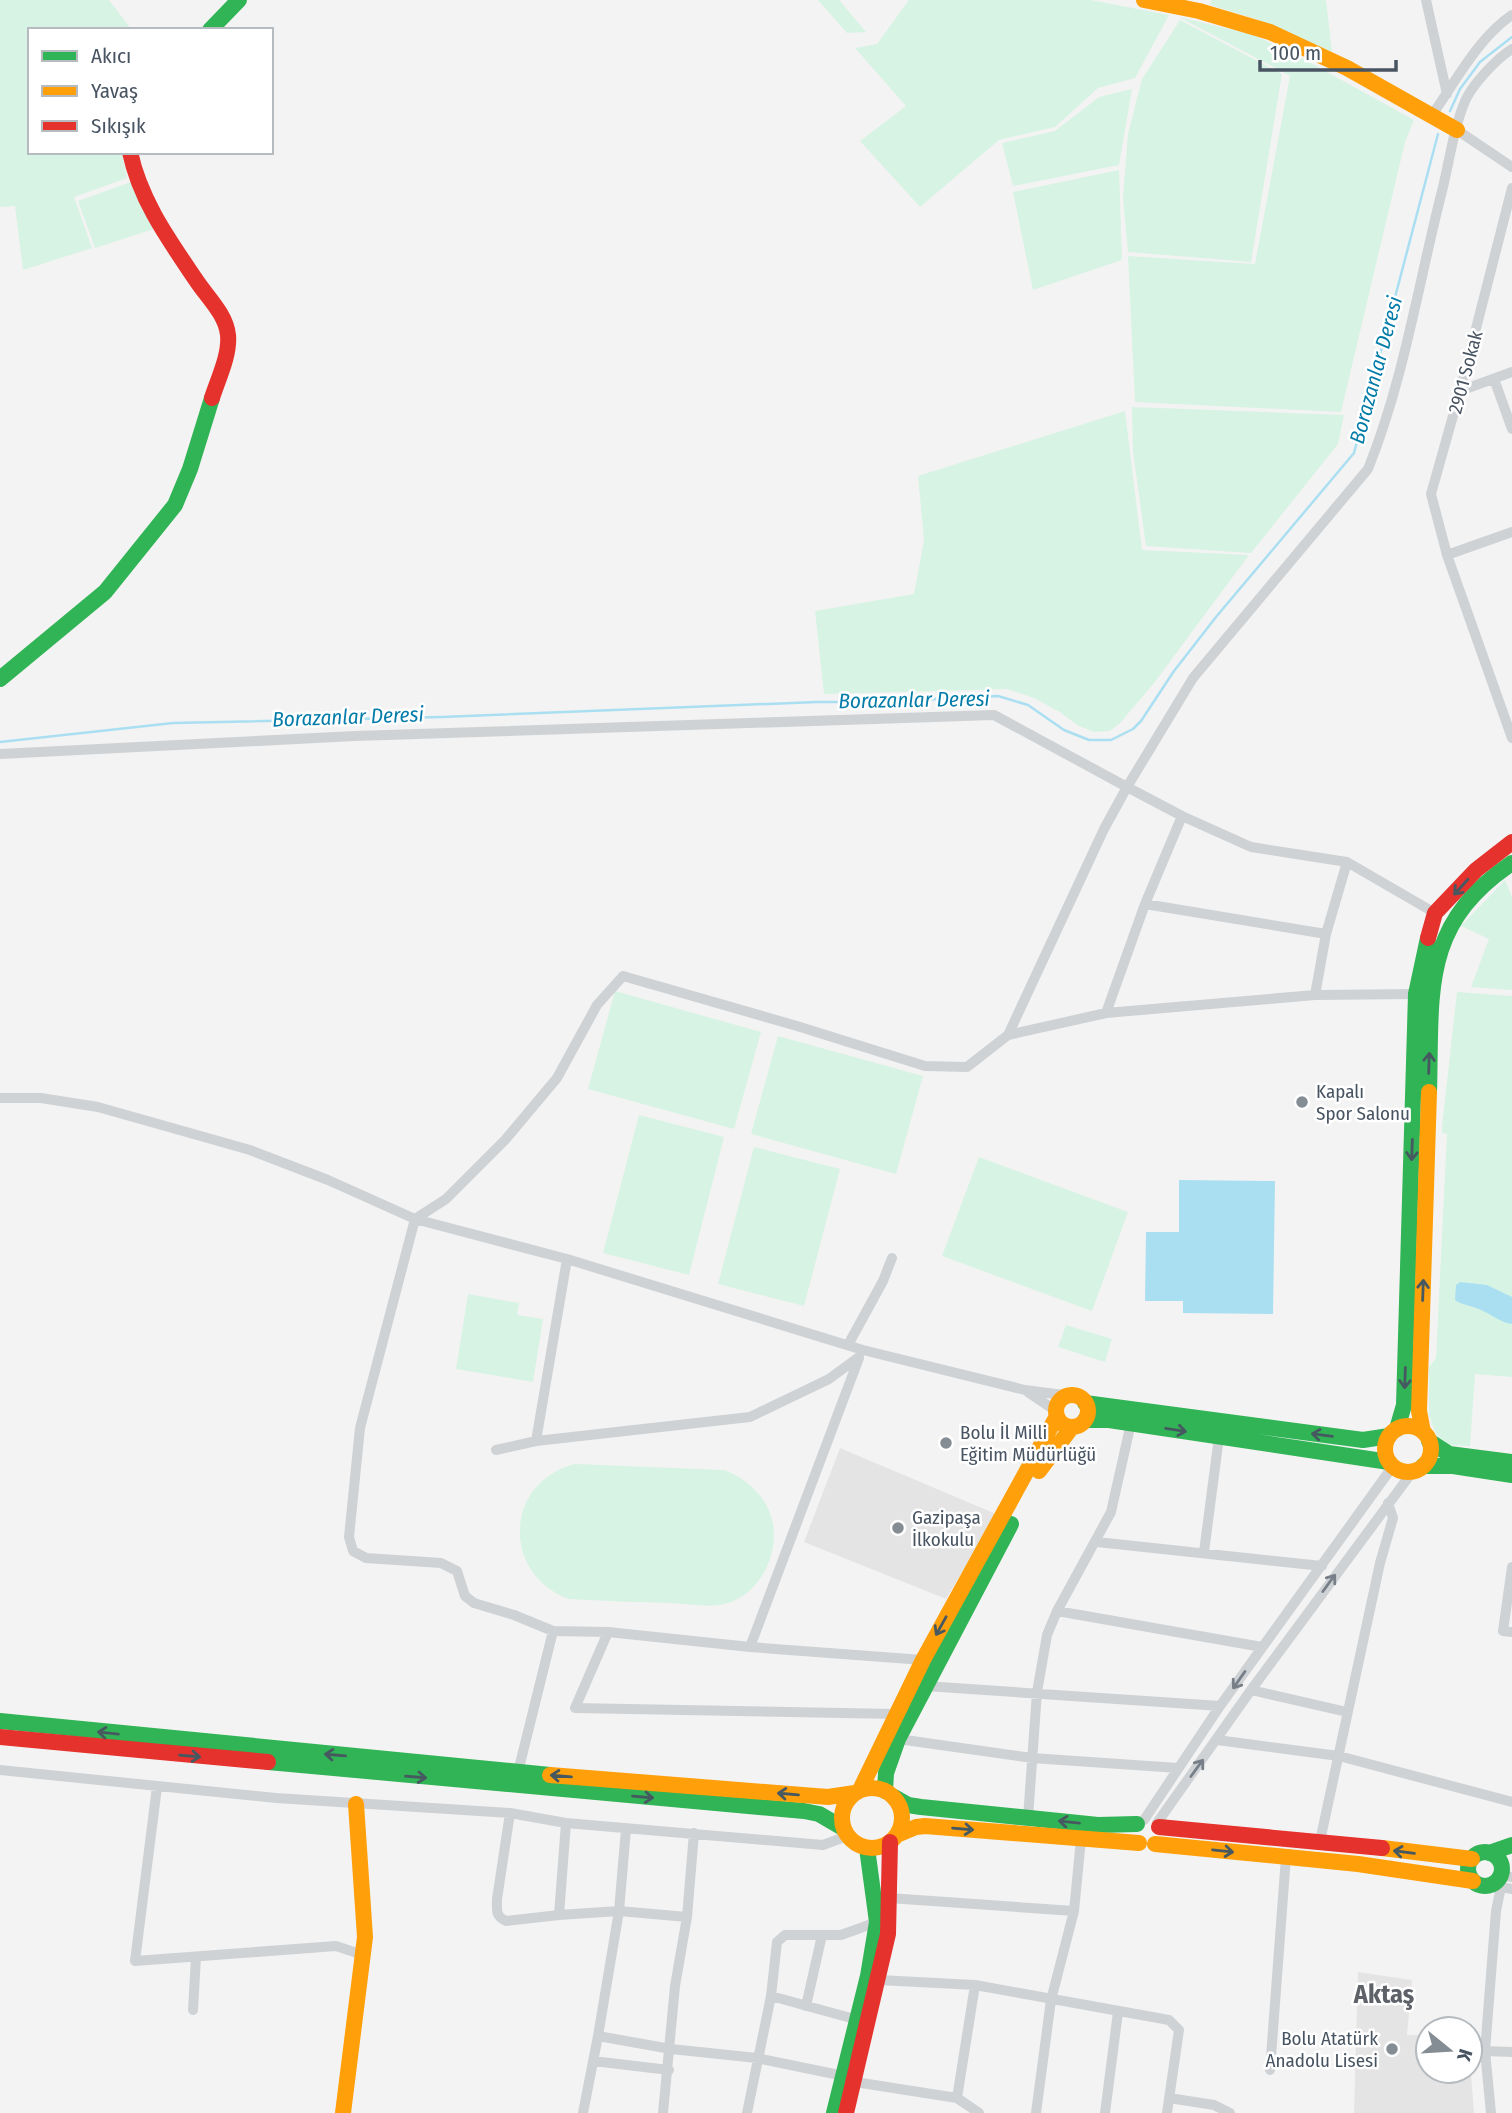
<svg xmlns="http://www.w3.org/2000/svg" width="1512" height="2113" font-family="'Fira Sans Condensed',sans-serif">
<rect width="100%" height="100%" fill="#f4f3f3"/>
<path fill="#e5e4e5" d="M840,1448L996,1514L946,1599L804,1542Z
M1358,1972L1412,1980L1407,2035H1428V2071H1470V2062L1474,2113H1354Z"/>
<path fill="#d7f3e4" d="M0,0H109L132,30H30V152H124L123,158L127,178L74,197L92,248L23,270L15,206L0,207Z
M818,0H839L866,32L847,33Z
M909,0H1091L1169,15L1135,78L1098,88L1055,127L999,140L920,207L860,141L906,106L855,48L877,44Z
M1211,0H1326L1332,52L1256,19L1210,5Z
M1179,17L1254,35L1309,62L1414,120L1405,142L1341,412L1135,402L1128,256L1255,264L1290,76Z
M1180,20L1282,74L1251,262L1128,252L1123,198L1128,134L1142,79Z
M1132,89L1119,165L1013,186L1002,143L1055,131L1099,97Z
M1119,170L1122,260L1033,290L1013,192Z
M131,182L157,228L95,248L78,201Z
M1132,407L1343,415H1344L1338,444L1251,553L1146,546L1133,452Z
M1125,411L1142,550L1249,555L1154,683L1120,723L1110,731L1094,732L1077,725L1060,712L1034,698L1007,689L824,694L815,611L914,594L924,540L918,476Z
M1505,880L1512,897V990L1471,987L1489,939L1461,926Z
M615,991L761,1032L734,1129L588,1089Z
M1457,992L1512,996V1377L1475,1374L1470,1446L1448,1445L1436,1434L1429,1415V1367L1436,1358L1447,1134L1442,1133V1127Z
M778,1036L923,1076L896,1174L751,1134Z
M639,1115L724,1137L689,1275L603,1253Z
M754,1147L840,1169L804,1306L718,1284Z
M979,1157L1128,1212L1092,1311L942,1256Z
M468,1294L519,1303L517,1315L543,1319L533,1382L456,1369Z
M1066,1325L1112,1339L1105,1362L1058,1347Z
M575,1464L724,1470C748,1479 767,1497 773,1523C779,1558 757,1599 720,1605C705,1607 687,1604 671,1603C637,1602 603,1601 569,1599C501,1574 504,1482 575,1464Z"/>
<path fill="#aadff2" d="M1179,1180L1275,1181L1273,1314L1183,1313V1301H1145L1146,1232H1179Z
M1460,1282L1487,1285L1512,1297V1324C1498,1322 1489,1312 1476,1308C1469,1305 1462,1305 1455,1300L1456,1285Z"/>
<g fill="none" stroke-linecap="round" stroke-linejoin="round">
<path stroke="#aadff2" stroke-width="2.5" d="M1450,111L1460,89L1480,62L1512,37
M0,742L173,723L442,717L817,702H879L998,696L1028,705L1064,730L1089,740H1111L1133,729L1141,721L1174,671L1216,617L1354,453L1438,134"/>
<path stroke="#cfd2d4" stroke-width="10" d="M1426,0L1447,94
M1432,115C1456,81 1478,38 1512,15
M1457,130L1512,167
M1512,188L1460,391L1431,494L1447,555L1512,738
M1494,379L1512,429
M1460,391L1512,372
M1447,555L1512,532
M0,754L355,736L994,715L1127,787L1104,829L1008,1035
M1145,904L1326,934
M1435,913L1347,862L1251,847L1182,816L1127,787L1193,678L1368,469C1404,380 1419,280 1443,187C1450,158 1454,126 1466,99C1474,83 1497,58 1512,49
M1315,995L1326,934L1347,862
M1106,1013L1145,904L1182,816
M0,1098H41L98,1107L250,1150L328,1180L415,1219L567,1259L863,1350L1025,1390L1071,1396
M848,1345L883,1281L892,1258
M1028,1392L1056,1411
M536,1441L750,1417L829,1379L859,1357
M496,1450L536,1441L567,1259
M1097,1542L1322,1566
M1204,1552L1219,1437
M1512,1567L1503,1631L1512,1632
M1057,1611L1262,1647
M608,1632L575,1708L896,1714
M750,1647L859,1358
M923,1660L750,1647L608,1632L553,1631L514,1615L474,1603L465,1596L457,1571L441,1563L366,1558L353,1551L349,1537L360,1428L415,1219L446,1199L505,1140L557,1078L597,1005L623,976L797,1026L925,1066L967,1067L1008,1035L1106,1013L1315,995L1416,994
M925,1686L1220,1706
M1251,1690L1347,1712
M898,1739L1032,1758L1178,1768
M1217,1740L1339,1756L1512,1802
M0,1770L276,1798L510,1813L566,1823L823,1845L847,1836
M518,1772L553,1631
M157,1787L135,1961L336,1946L363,1955
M510,1813L497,1899C497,1910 495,1916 506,1921L559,1915
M1028,1818L1037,1692L1047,1635L1057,1611L1111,1512L1131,1423
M1144,1820L1220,1706L1393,1466
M566,1823L559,1915L619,1911L598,2036L671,2049L757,2058L844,2076
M1157,1823L1251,1690L1413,1471
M626,1829L619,1911L687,1917L694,1833
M1320,1841L1380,1563L1393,1518L1388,1503
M1501,1875L1512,1877
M1491,1885L1512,1889
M889,1898L1074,1911
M879,1980L975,1985L1169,2020L1179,2030L1167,2113
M771,1996L858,2020
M806,2006L822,1935
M193,2010L196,1957
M1485,2051L1512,2052
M593,2061L669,2070
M1270,2070L1286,1857
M855,2082L957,2098L979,2113
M957,2098L975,1985
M1169,2098L1214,2105L1230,2113
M583,2113L598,2036
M663,2113L675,1986L687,1917
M747,2113L771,1996L777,1942L785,1935H841L877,1922
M1036,2113L1051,2000L1074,1911L1081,1839
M1105,2113L1118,2012
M1491,2113L1485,2051L1496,1911L1501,1887"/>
<path stroke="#30b455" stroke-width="16" d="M210,30L239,0
M0,679L105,592L175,505L190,469L212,398
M1429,1092C1432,993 1420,925 1512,863
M1085,1403L1363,1440L1389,1436
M1085,1420H1109L1389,1462
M1397,1429L1404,1405L1416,994L1428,938
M1429,1441L1449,1454L1512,1462
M1423,1466H1453L1512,1475
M0,1721L550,1775
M268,1762L804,1811L819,1814L843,1828
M885,1791L886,1773L898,1739L1011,1524
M894,1797L908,1805L921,1807L1098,1825L1137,1824
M1468 1869a17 17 0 1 1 34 0a17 17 0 1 1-34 0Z
M1489,1853L1512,1845
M834,2113L868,1976L877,1922L867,1848"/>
<path stroke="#ff9f0a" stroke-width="16" d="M1144,0L1199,11L1270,32L1347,68L1457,130
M1056 1411a16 16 0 1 1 32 0a16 16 0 1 1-32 0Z
M1385 1449a23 23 0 1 1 46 0a23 23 0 1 1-46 0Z
M1423,1432L1419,1411L1429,1092
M1039,1471L1072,1427
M550,1775L828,1797L855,1793
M842 1818a30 30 0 1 1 60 0a30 30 0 1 1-60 0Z
M860,1790L923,1660L1057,1416
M897,1835L916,1827L925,1826L1139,1843
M1155,1844L1358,1864L1473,1881
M1382,1848L1472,1859
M343,2113L365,1937L356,1804"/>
<path stroke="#e5322d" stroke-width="16" d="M130,152C140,200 169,240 196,280C207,297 226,314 228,335C230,355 218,379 212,398
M1428,938L1435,913L1476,870L1512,842
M0,1737L268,1762
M1159,1827L1382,1848
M846,2113L888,1934L890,1842"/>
</g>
<defs><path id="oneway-shaft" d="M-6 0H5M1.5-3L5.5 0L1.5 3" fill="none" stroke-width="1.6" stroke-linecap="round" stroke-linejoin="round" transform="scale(1.75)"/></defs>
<g stroke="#475960">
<use href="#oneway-shaft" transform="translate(1461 887) rotate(132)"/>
<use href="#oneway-shaft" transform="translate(1429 1063) rotate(-88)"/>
<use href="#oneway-shaft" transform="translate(1412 1150) rotate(92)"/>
<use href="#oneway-shaft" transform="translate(1423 1290) rotate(-88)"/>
<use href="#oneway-shaft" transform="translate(1405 1378) rotate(92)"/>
<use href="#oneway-shaft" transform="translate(1176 1430) rotate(9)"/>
<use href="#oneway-shaft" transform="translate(1322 1435) rotate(-173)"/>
<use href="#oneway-shaft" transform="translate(941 1626) rotate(119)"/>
<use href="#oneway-shaft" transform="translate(108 1733) rotate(-174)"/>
<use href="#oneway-shaft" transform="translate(335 1755) rotate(-175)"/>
<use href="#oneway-shaft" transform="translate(190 1756) rotate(5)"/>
<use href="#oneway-shaft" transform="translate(561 1776) rotate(-175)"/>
<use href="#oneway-shaft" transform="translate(416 1777) rotate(5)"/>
<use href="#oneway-shaft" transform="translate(788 1794) rotate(-175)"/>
<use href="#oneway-shaft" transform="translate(643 1797) rotate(5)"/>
<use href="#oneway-shaft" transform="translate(1069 1822) rotate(-174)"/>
<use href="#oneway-shaft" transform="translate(963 1829) rotate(5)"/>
<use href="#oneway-shaft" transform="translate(1223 1851) rotate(6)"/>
<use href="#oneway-shaft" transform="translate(1404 1852) rotate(-173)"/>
</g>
<g stroke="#778089">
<use href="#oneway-shaft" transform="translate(1329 1583) rotate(-54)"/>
<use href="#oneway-shaft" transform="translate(1239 1680) rotate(125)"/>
<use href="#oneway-shaft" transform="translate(1197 1768) rotate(-54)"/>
</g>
<g fill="#848c94" stroke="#fff" stroke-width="2.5">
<circle cx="1302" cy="1102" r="7"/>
<circle cx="946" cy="1443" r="7"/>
<circle cx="898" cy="1528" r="7"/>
<circle cx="1392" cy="2049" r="7"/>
</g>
<g text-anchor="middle" stroke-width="5" stroke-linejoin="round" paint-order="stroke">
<g font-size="19" fill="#485461" stroke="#fff">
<text transform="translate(1465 372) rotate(-75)" y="7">2901 Sokak</text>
</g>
<g font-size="19" fill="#485461" stroke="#fff" text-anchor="start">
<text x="1316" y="1098">Kapalı<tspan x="1316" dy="22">Spor Salonu</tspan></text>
<text x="960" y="1439">Bolu İl Milli<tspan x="960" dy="22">Eğitim Müdürlüğü</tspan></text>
<text x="912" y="1524">Gazipaşa<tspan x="912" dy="22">İlkokulu</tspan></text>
<text x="1378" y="2045" text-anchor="end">Bolu Atatürk<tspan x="1378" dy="22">Anadolu Lisesi</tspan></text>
</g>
<g font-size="21" font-style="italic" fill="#047ca9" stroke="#fff">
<text transform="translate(1376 370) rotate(-75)" y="7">Borazanlar Deresi</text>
<text transform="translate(914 700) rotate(-1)" y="7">Borazanlar Deresi</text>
<text transform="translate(348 717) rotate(-2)" y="7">Borazanlar Deresi</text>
</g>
<g font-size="26" font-weight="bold" fill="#5e6268" stroke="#fff">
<text x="1384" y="2003">Aktaş</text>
</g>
</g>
<rect x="28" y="28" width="245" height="126" fill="#ffffff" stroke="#b6bbc0" stroke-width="2"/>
<rect x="42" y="51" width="35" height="10" fill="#30b455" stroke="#b6bbc0" stroke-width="2"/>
<text x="91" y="63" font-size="21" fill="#485461">Akıcı</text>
<rect x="42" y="86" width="35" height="10" fill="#ff9f0a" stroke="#b6bbc0" stroke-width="2"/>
<text x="91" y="98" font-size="21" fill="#485461">Yavaş</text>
<rect x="42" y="121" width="35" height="10" fill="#e5322d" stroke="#b6bbc0" stroke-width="2"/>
<text x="91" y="133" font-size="21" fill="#485461">Sıkışık</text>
<g transform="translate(1449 2050) rotate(108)"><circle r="33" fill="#ffffff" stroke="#b6bbc0" stroke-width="2"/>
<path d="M0-5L12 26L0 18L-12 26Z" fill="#848c94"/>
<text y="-10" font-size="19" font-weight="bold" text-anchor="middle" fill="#485461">K</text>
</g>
<path d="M1260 60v10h136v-10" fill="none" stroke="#485461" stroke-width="3.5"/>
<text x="1270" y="60" font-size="21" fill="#485461" stroke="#ffffff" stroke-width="5" paint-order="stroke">100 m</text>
</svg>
